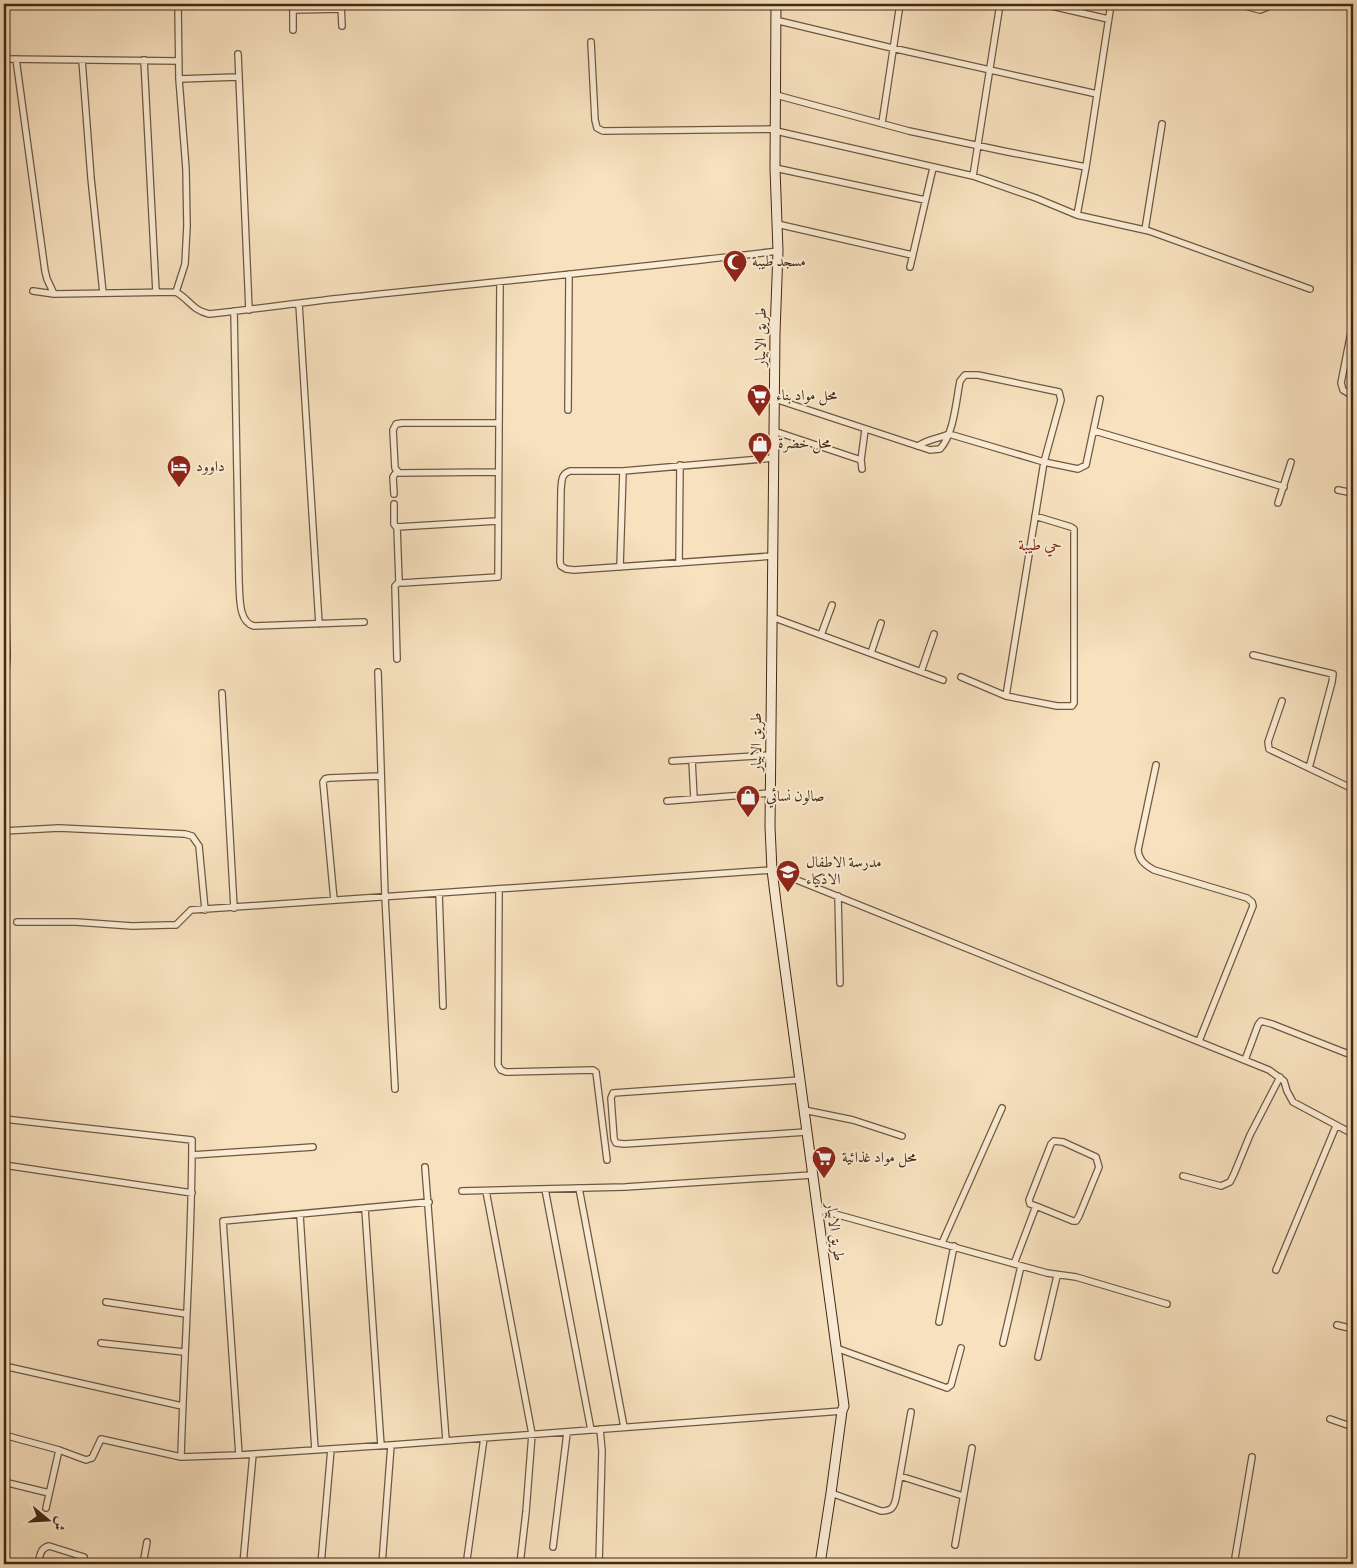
<svg xmlns="http://www.w3.org/2000/svg" width="1357" height="1568" viewBox="0 0 1357 1568" font-family="Vollkorn,Amiri,serif">
<style>
.lines{fill:none;stroke-linecap:round;stroke-linejoin:round}
.street-casing{stroke:#715740;stroke-width:8}
.secondary-casing{stroke:#442916;stroke-width:11}
.street{stroke:#faecd5;stroke-width:5.5}
.secondary{stroke:#faecd5;stroke-width:9}
.labels{text-anchor:middle;dominant-baseline:central;stroke-width:4;stroke-linejoin:round;paint-order:stroke}
.poi-label{font-size:15px;fill:#442916;stroke:#faecd5;text-anchor:start}
.street-label{font-size:15px;fill:#442916;stroke:#faecd5}
.neighbourhood-label{font-size:16px;fill:#7a1f14;stroke:#faecd5}
</style>
<rect width="100%" height="100%" fill="#f7e1be"/>
<filter id="stains"><feTurbulence type="fractalNoise" baseFrequency=".004" numOctaves="4"/><feColorMatrix values="0 0 0 0 .2 0 0 0 0 .09 0 0 0 0 .02 0 0 0 .5 -.17"/></filter>
<radialGradient id="worn" r=".72"><stop offset=".6" stop-color="#630" stop-opacity="0"/><stop offset="1" stop-color="#630" stop-opacity=".3"/></radialGradient>
<g class="lines">
<defs>
<path id="street" d="M 293,4 L 293,30
M 341,4 L 342,26
M 1043,4 L 1108,19
M 1238,4 L 1260,10 L 1275,4
M 293,10 L 341,9
M 775,20 L 892,48 L 1097,94
M 591,42 L 595,120 L 597,128 L 603,131 L 776,129
M 238,54 L 249,310
M 4,59 L 179,61
M 16,59 L 45,271 L 47,279 L 54,294
M 82,60 L 91,178 L 103,293
M 144,60 L 156,292
M 179,79 L 237,77
M 776,95 L 909,131 L 1008,152 L 1086,167
M 882,123 L 900,4
M 776,131 L 973,176 L 1036,198 L 1077,215 L 1149,231 L 1310,289
M 775,168 L 925,200
M 973,176 L 1000,4
M 1077,215 L 1086,167 L 1111,4
M 777,224 L 912,255
M 1145,230 L 1162,124
M 910,267 L 933,168
M 33,291 L 54,294 L 176,292 C 190,300 192,310 209,314 C 257,309 304,302 352,297 C 494,282 636,268 778,251
M 176,292 L 185,264 L 187,226 L 186,169 L 179,79 L 178,4
M 299,304 L 319,624
M 234,311 L 239,582 C 240,596 238,622 254,626 L 364,622
M 1353,322 L 1341,383 L 1343,390 L 1348,393 L 1353,392
M 775,399 L 930,450 L 940,449 C 954,434 956,401 960,381 L 965,375 L 978,375 L 1059,392 L 1061,400 L 1044,462 L 1006,696
M 568,410 L 569,274
M 774,431 L 861,460
M 1095,431 L 1284,487
M 918,446 C 928,439 938,439 949,434 L 1044,462 L 1078,469 L 1086,465 L 1100,399
M 862,469 L 861,460 L 865,430
M 497,472 L 399,473 L 395,468 L 393,430 L 396,424 L 402,423 L 498,423
M 1338,490 L 1353,493
M 394,494 L 393,477 L 397,471
M 1278,503 L 1291,462
M 394,504 L 394,524 L 397,528
M 497,521 L 397,527 L 399,582 L 402,583 L 498,577 L 500,282
M 773,556 L 574,570 L 566,569 L 561,566 L 560,562 L 561,489 C 562,480 561,474 570,471 L 623,471 L 774,458
M 679,563 L 680,465
M 620,567 L 623,471
M 772,617 L 943,680
M 821,635 L 832,605
M 871,653 L 881,623
M 1253,655 L 1333,674 L 1332,682 L 1309,768
M 397,659 L 395,586 L 399,582
M 378,672 L 385,897 L 395,1089
M 921,672 L 934,634
M 961,677 L 1006,696 L 1057,706 L 1072,706 L 1074,703 L 1074,529 L 1071,527 L 1035,516
M 222,693 L 234,908
M 1282,701 L 1268,742 L 1269,749 L 1353,789
M 692,760 L 694,799
M 672,761 L 771,755
M 1156,765 L 1138,850 C 1139,860 1145,865 1154,870 L 1247,898 L 1252,902 L 1253,906 L 1199,1041
M 4,766 L 4,705 L 7,656 L 5,576
M 667,801 L 770,793
M 4,831 L 59,828 L 185,834 L 192,836 L 199,846 L 205,910
M 499,889 L 498,1065 L 501,1070 L 506,1072 L 593,1070 L 596,1072 L 607,1160
M 439,893 L 443,1006
M 838,896 L 840,983
M 334,900 L 323,782 L 325,779 L 329,778 L 380,776
M 17,922 L 76,922 L 132,926 L 169,925 L 176,925 L 191,910 L 772,870 L 1269,1070 L 1284,1081 L 1287,1091 L 1293,1102 L 1353,1134
M 1245,1060 L 1258,1025 L 1261,1021 L 1272,1024 L 1346,1053
M 800,1080 L 613,1093 L 611,1098 L 614,1139 L 616,1143 L 624,1144 L 806,1132
M 804,1110 L 853,1120 L 902,1136
M 4,1119 L 192,1140 C 192,1246 184,1351 181,1457 L 239,1455 L 391,1445 L 842,1411
M 1054,1141 L 1063,1142 L 1096,1157 L 1099,1167 L 1079,1216 L 1076,1221 L 1073,1221 L 1036,1206 L 1030,1204 L 1029,1200 L 1051,1144 Z
M 192,1155 L 313,1147
M 4,1165 L 192,1193
M 425,1167 L 446,1440
M 1183,1176 L 1221,1186 L 1230,1182 L 1234,1174 L 1250,1135 L 1280,1077
M 579,1188 L 624,1427
M 545,1189 L 591,1430
M 462,1191 L 625,1187 L 812,1175
M 486,1191 L 532,1434 L 526,1512 L 520,1564
M 365,1209 L 381,1446
M 817,1209 L 1047,1273 L 1076,1277 L 1167,1304
M 300,1215 L 315,1450
M 942,1243 L 1002,1108
M 1014,1264 L 1036,1206
M 1276,1270 L 1336,1126
M 106,1302 L 186,1314
M 939,1322 L 954,1246
M 1337,1325 L 1353,1329
M 101,1343 L 184,1352
M 1003,1343 L 1021,1266
M 836,1348 L 947,1388 L 951,1385 L 961,1348
M 1038,1357 L 1057,1276
M 4,1366 L 182,1406
M 1330,1419 L 1353,1427
M 4,1435 L 59,1450 L 86,1460 L 92,1458 L 101,1439 L 181,1457
M 239,1455 L 223,1221 L 429,1202
M 900,1476 L 963,1496
M 4,1482 L 49,1493
M 831,1493 L 881,1511 C 891,1511 894,1508 896,1498 L 911,1412
M 46,1508 L 59,1450
M 955,1545 L 972,1448
M 553,1547 L 567,1433
M 38,1564 C 40,1556 40,1548 49,1546 L 84,1557
M 143,1564 L 147,1542
M 243,1564 L 253,1454
M 321,1564 L 331,1449
M 382,1564 L 391,1445
M 464,1564 L 467,1559 L 484,1438
M 599,1564 L 602,1451 L 600,1429
M 1234,1564 L 1252,1457"/>
<path id="secondary" d="M 776,4 L 775,168 L 778,251 L 775,333 L 770,827 L 772,870 L 777,910 L 844,1406 L 842,1411 L 831,1493 L 820,1564"/>
</defs>
<use href="#street" class="street-casing"/>
<use href="#secondary" class="secondary-casing"/>
<use href="#street" class="street"/>
<use href="#secondary" class="secondary"/>
</g>
<defs>
<symbol id="mosque-pin" viewBox="-11 -11 22 30"><path d="M0 17L-7.5 6A9.5 9.5 0 1 1 7.5 6Z" fill="#8f2418" stroke="#faecd5"/><path d="M3.5-4.9A6 6 0 1 0 3.5 4.9A5 5 0 1 1 3.5-4.9Z" fill="#fff"/></symbol>
<symbol id="supermarket-pin" viewBox="-11 -11 22 30"><path d="M0 17L-7.5 6A9.5 9.5 0 1 1 7.5 6Z" fill="#8f2418" stroke="#faecd5"/><path d="M-6-5.5h2.5l.6 2H6L4.5 2H-2.5L-4.4-4H-6ZM-1.5 3.2a1.3 1.3 0 1 0 .1 0ZM3 3.2a1.3 1.3 0 1 0 .1 0Z" fill="#fff"/></symbol>
<symbol id="shop-pin" viewBox="-11 -11 22 30"><path d="M0 17L-7.5 6A9.5 9.5 0 1 1 7.5 6Z" fill="#8f2418" stroke="#faecd5"/><path d="M-5-2.5h2.3a2.7 3.5 0 0 1 5.4 0H5L5.5 6h-11ZM-1.5-2.5h3a1.5 2.3 0 0 0-3 0Z" fill="#fff"/></symbol>
<symbol id="hotel-pin" viewBox="-11 -11 22 30"><path d="M0 17L-7.5 6A9.5 9.5 0 1 1 7.5 6Z" fill="#8f2418" stroke="#faecd5"/><path d="M-6-4.5h1.5V1H6V5H4.5V3h-9V5H-6ZM-4 0a1.8 1.8 0 1 1 3.6 0ZM.5 0V-2.5h3Q6-2.5 6 0Z" fill="#fff"/></symbol>
<symbol id="school-pin" viewBox="-11 -11 22 30"><path d="M0 17L-7.5 6A9.5 9.5 0 1 1 7.5 6Z" fill="#8f2418" stroke="#faecd5"/><path d="M0-5L7-2L0 1L-7-2ZM-4 1L0 2.5L4 1V4Q0 6-4 4Z" fill="#fff"/></symbol>
</defs>
<g fill-rule="evenodd">
<use href="#mosque-pin" x="721" y="248" width="28" height="38"/>
<use href="#supermarket-pin" x="745" y="382" width="28" height="38"/>
<use href="#shop-pin" x="746" y="430" width="28" height="38"/>
<use href="#hotel-pin" x="165" y="453" width="28" height="38"/>
<use href="#shop-pin" x="734" y="783" width="28" height="38"/>
<use href="#school-pin" x="774" y="858" width="28" height="38"/>
<use href="#supermarket-pin" x="810" y="1144" width="28" height="38"/>
</g>
<g class="labels">
<g class="poi-label">
<text x="752" y="262">مسجد طيبة</text>
<text x="776" y="396">محل مواد بناء</text>
<text x="778" y="444">محل خضرة</text>
<text x="196" y="467">داوود</text>
<text x="766" y="797">صالون نسائي</text>
<text x="806" y="863">مدرسة الاطفال<tspan x="806" dy="17">الاذكياء</tspan></text>
<text x="842" y="1158">محل مواد غذائية</text>
</g>
<g class="street-label">
<text transform="translate(762 337) rotate(-89)">طريق الابيار</text>
<text transform="translate(757 742) rotate(-90)">طريق الابيار</text>
<text transform="translate(834 1232) rotate(82)">طريق الابيار</text>
</g>
<g class="neighbourhood-label">
<text x="1040" y="546">حي طيبة</text>
</g>
</g>
<rect width="1357" height="1568" fill="none" stroke="#f7e1be" stroke-width="20"/>
<rect x="5" y="5" width="1347" height="1558" fill="none" stroke="#442916" stroke-width="2.5"/>
<rect x="10" y="10" width="1337" height="1548" fill="none" stroke="#442916"/>
<g transform="translate(48 1520) rotate(108)" stroke="#faecd5" stroke-width="4" paint-order="stroke">
<path d="M0-4L9 19L0 12L-9 19Z" fill="#442916"/>
<text y="-8" font-size="14" font-weight="bold" text-anchor="middle" fill="#442916">ش</text>
</g>
<rect width="100%" height="100%" filter="url(#stains)"/>
<rect width="100%" height="100%" fill="url(#worn)"/>
</svg>
